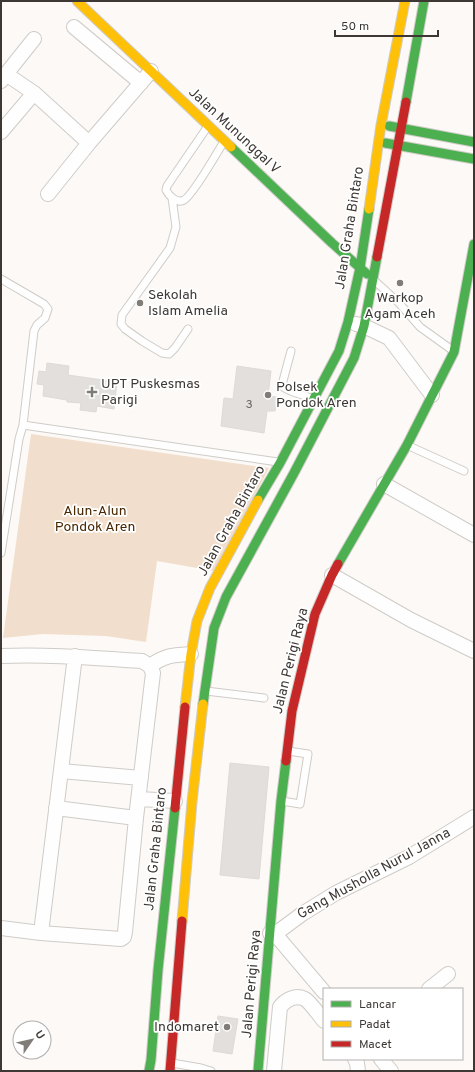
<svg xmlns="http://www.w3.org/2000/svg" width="475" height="1072" viewBox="0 0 475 1072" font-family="Overpass,sans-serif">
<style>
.green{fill:#f2decc}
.building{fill:#e3dfdc;stroke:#dedad7}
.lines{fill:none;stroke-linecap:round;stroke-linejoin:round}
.lane-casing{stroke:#cfccc8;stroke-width:9}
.street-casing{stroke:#cfccc8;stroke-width:16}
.fast-casing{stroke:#cfccc8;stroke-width:11}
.slow-casing{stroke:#cfccc8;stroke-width:11}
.jam-casing{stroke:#cfccc8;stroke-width:11}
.lane{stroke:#fffefe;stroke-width:7}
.street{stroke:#fffefe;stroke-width:14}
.fast{stroke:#4caf50;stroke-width:9}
.slow{stroke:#ffc107;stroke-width:9}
.jam{stroke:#c62828;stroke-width:9}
.poi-dot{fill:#807c78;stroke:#fff;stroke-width:1.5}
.labels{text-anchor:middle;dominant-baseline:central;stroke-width:3.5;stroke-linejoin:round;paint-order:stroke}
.number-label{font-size:12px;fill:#6a6461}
.street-label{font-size:14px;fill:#3e3834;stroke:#fff}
.poi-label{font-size:14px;fill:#3e3834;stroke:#fff;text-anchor:start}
.park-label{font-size:14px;fill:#482600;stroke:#fff}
</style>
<rect width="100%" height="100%" fill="#fcf9f6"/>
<path class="green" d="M 31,434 L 269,468 L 214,571 L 157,561 L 146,642 L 106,636 L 43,634 L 3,638 Z"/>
<path class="building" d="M 47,363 L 69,366 L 68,375 L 117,382 L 114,409 L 97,406 L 96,412 L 80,410 L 81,403 L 67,402 L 67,400 L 43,396 L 44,385 L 37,384 L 39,371 L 46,372 Z
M 237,366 L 271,371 L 268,396 L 277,397 L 275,411 L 267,411 L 264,433 L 221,426 L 224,398 L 233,399 Z
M 230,763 L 269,767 L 259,879 L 220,875 Z
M 218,1016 L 238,1019 L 232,1054 L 213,1051 Z"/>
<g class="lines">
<defs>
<path id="lane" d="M 208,126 L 167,186 L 166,190 C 169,196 177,204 184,200 C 192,196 217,153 223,143
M 172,198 L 176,227 L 170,248 L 122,315 L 121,324 L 125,329 L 142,341 L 162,353 L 169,354 L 175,348 L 188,329
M 1,279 L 44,304 L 48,309 L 45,318 L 37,325 L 34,331 L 23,425 L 19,439 L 1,553
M 375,281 L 399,303 L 420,327 L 452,350
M 291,351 L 283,381 L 283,387 C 292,393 303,394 312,399
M 23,425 L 278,462
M 409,446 L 464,471
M 206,691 L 264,698
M 282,801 L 300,804 L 308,754 L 288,751
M 172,1063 L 201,1068 L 211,1071"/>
<path id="street" d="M 74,27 L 141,83
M 6,74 L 34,93 L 89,143
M 1,81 L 6,74 L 34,39
M 1,132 L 34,93
M 48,194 L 89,143 L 151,71
M 356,324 L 364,326 L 389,338 L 432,395
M 384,484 L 474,535
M 332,575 L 411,620 L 474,651
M 1,656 C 48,654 95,658 142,661 L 150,666 L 153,673 L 136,818 L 125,932 L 124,937 L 121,939 L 41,933 L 1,928
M 150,666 C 165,655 173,655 191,654
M 61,771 L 141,778
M 139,799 L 175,801
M 56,808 L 136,818
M 41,933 L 75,656
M 270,933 L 275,934 L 324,992
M 275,934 L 302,914 L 336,893 L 409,857 L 474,817
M 429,989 L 448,974
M 355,1059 L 357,1063 L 358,1071
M 381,1059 L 391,1071
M 274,1071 L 280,1007 C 285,1000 296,994 305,999 C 311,1003 319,1015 324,1021"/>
<path id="fast" d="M 406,102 L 424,1
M 389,126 L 474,142
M 385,143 L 474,159
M 231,147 L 332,243 L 367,274
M 258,500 L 280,463 L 339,351 L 348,322 L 360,268 L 369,209
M 338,564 L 407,445 L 454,352 L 474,244
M 203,704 L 214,628 L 226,597 L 294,473 L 354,358 L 364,326 L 377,257
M 149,1071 L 151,1060 L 158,970 L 175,808
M 258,1071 L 281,801 L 286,761"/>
<path id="slow" d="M 77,1 L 231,147
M 369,209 L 381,125 L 405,1
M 185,707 L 191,654 L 197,621 L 210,588 L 258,500
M 182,921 L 192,802 L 203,704"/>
<path id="jam" d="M 377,257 L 406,102
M 286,761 L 292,711 L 315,614 L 332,575 L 338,564
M 175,808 L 185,707
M 170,1071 L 182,921"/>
</defs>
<use href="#lane" class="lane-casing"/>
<use href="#street" class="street-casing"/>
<use href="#fast" class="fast-casing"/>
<use href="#slow" class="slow-casing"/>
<use href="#jam" class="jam-casing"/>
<use href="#lane" class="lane"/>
<use href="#street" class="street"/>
<use href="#fast" class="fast"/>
<use href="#slow" class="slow"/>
<use href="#jam" class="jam"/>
</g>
<g class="poi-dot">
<circle cx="400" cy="283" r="4"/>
<circle cx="140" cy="303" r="4"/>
<path d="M90 386h4v4h4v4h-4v4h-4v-4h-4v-4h4z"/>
<circle cx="268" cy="395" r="4"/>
<circle cx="227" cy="1027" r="4"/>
</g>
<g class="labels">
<g class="number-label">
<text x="249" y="405">3</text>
</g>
<g class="street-label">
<text transform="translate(234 131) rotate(43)">Jalan Mununggal V</text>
<text transform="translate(350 228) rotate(-81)">Jalan Graha Bintaro</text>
<text transform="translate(232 521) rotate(-61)">Jalan Graha Bintaro</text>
<text transform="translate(291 661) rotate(-76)">Jalan Perigi Raya</text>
<text transform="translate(156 849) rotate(-84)">Jalan Graha Bintaro</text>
<text transform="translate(374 874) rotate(-29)">Gang Musholla Nurul Janna</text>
<text transform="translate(252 984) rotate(-85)">Jalan Perigi Raya</text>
</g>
<g class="poi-label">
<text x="148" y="295">Sekolah<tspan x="148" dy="16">Islam Amelia</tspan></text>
<text x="400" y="298" text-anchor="middle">Warkop<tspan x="400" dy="16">Agam Aceh</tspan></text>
<text x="101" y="384">UPT Puskesmas<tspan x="101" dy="16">Parigi</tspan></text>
<text x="276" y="387">Polsek<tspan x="276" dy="16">Pondok Aren</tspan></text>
<text x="219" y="1027" text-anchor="end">Indomaret</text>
</g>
<g class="park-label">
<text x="95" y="511">Alun-Alun<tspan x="95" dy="16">Pondok Aren</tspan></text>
</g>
</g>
<rect width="475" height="1072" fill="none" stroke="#3e3834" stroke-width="4"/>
<rect x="323" y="988" width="140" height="72" fill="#ffffff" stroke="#b2afae"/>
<rect x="331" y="1001" width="20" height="6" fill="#4caf50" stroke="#b2afae"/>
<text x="359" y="1008" font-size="12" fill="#3e3834">Lancar</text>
<rect x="331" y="1021" width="20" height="6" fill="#ffc107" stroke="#b2afae"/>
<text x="359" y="1028" font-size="12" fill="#3e3834">Padat</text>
<rect x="331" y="1041" width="20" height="6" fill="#c62828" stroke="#b2afae"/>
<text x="359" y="1048" font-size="12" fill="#3e3834">Macet</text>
<g transform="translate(32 1040) rotate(56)"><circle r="19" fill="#ffffff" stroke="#b2afae"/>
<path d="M0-3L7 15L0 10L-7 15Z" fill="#807c78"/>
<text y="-6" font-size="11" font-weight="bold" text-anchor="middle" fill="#3e3834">U</text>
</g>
<path d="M335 30v6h103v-6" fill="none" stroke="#3e3834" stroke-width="2"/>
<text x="341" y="30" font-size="12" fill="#3e3834" stroke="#ffffff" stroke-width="3" paint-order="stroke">50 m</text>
</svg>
